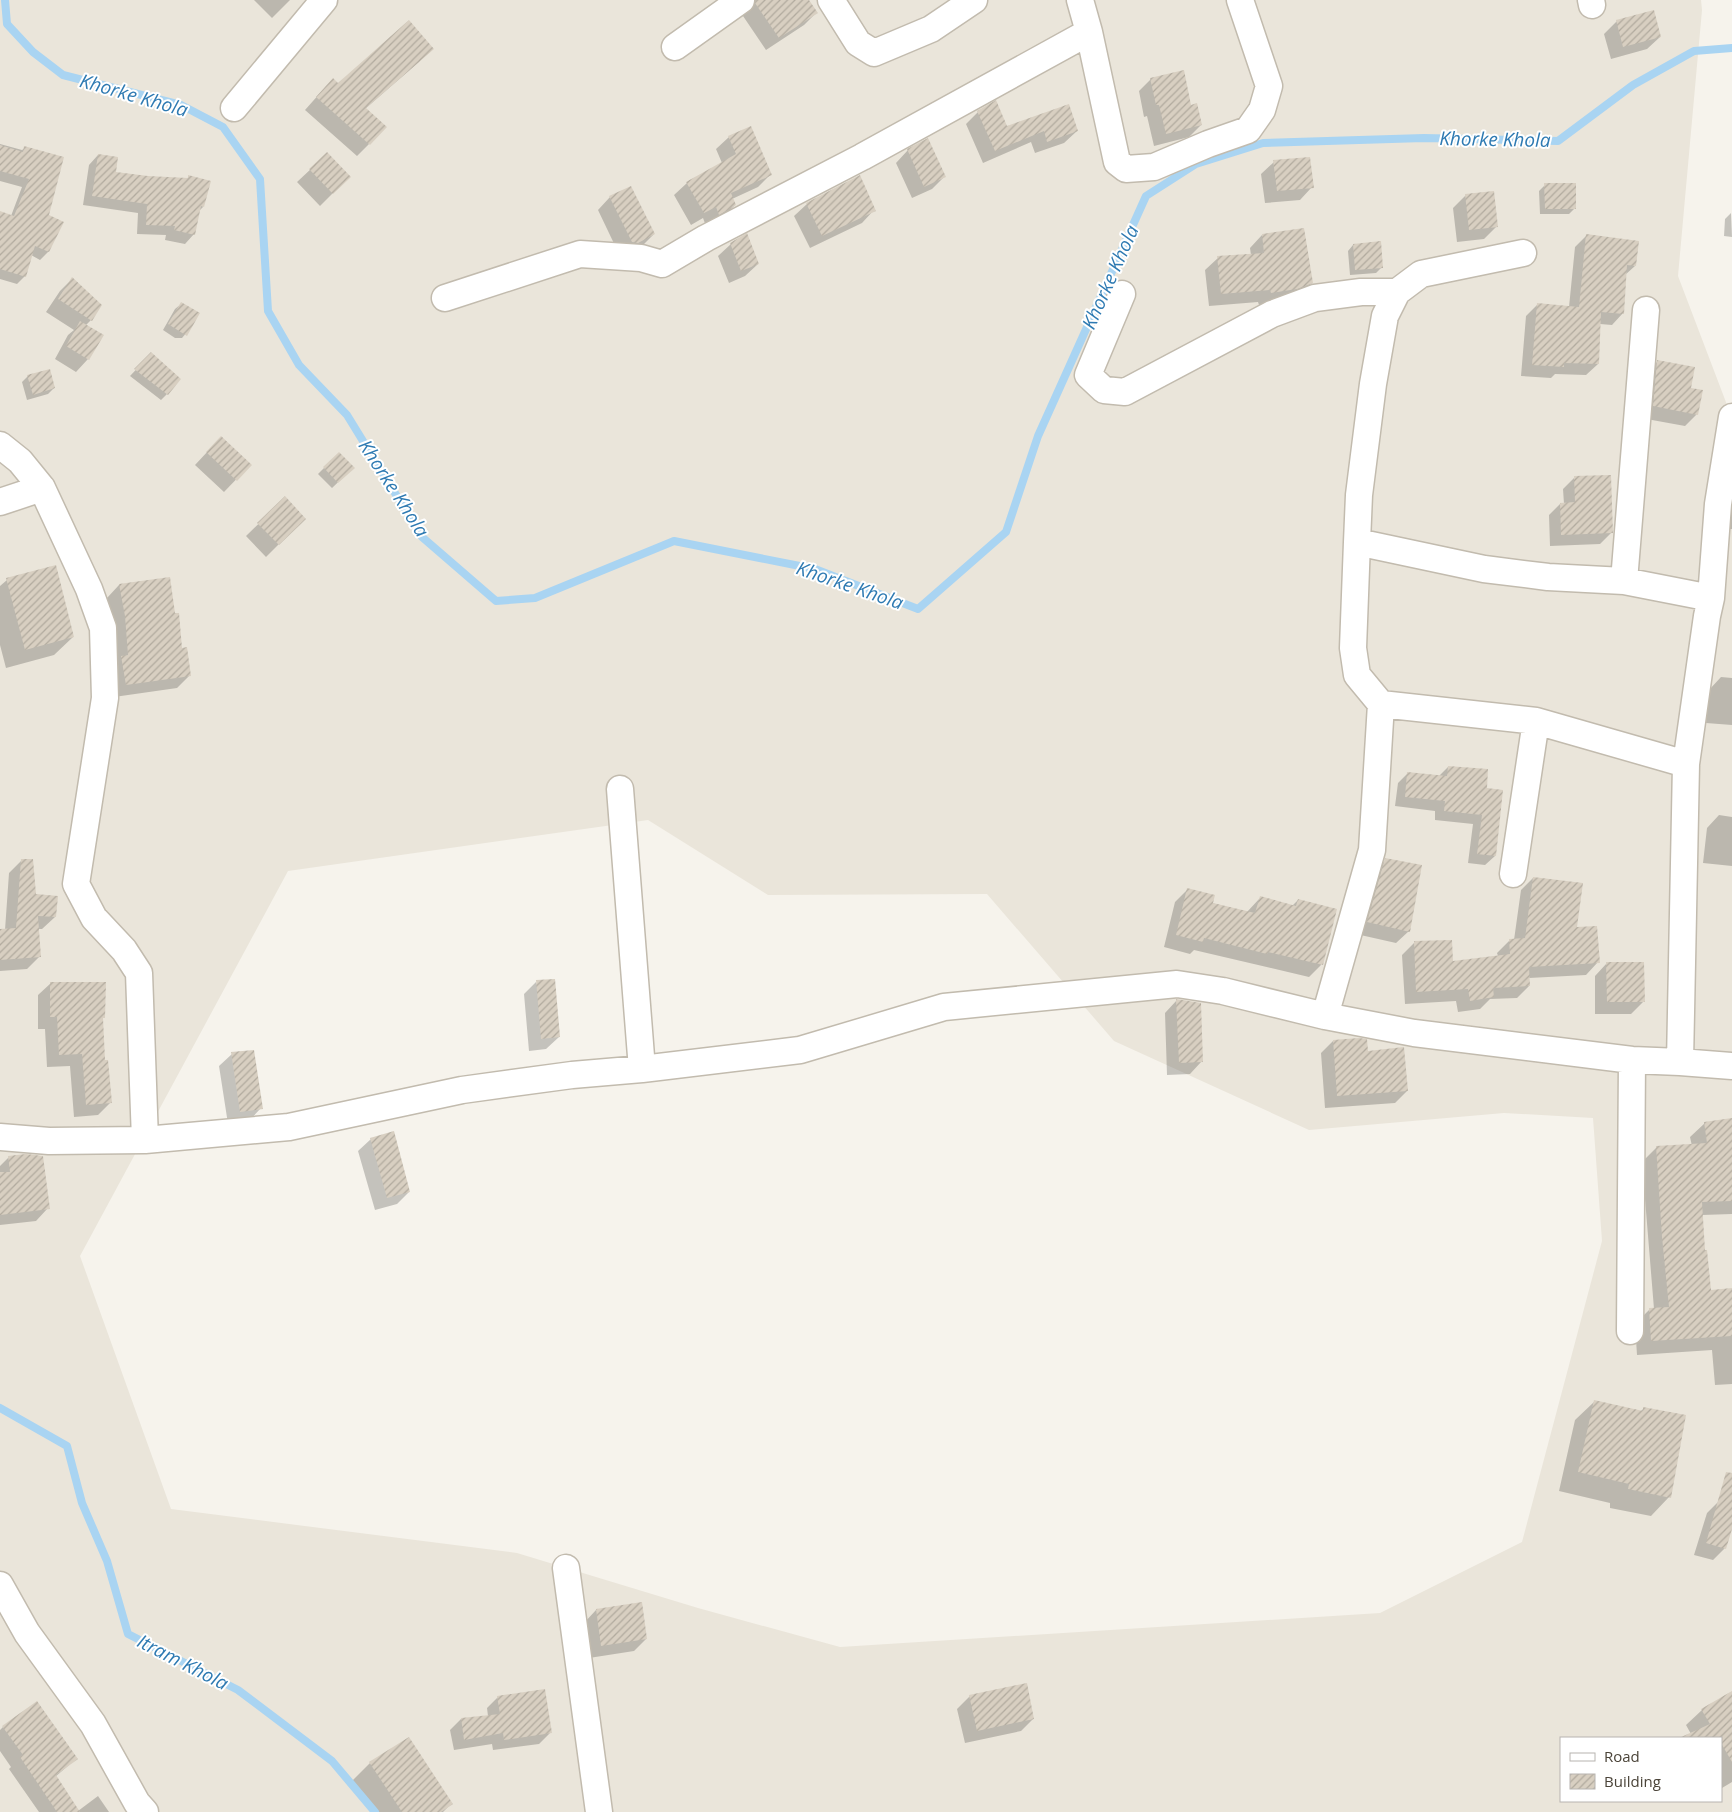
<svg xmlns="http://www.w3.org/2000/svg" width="1732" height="1812" viewBox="0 0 1732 1812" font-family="'Open Sans',sans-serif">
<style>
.residential{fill:#eae5da;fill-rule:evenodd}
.shadow{fill:#0003}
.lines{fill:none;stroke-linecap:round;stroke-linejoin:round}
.stream{stroke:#a9d4f2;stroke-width:8}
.building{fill:url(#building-hatch)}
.minor-casing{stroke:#c2bbae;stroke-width:29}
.minor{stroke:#fff;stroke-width:26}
.labels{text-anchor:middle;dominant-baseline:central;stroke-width:4;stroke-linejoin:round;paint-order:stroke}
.water-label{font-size:19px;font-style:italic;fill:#2e7ab2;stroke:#fff}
</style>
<defs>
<pattern id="building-hatch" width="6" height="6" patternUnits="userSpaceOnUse" patternTransform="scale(1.25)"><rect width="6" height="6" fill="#d8cfc1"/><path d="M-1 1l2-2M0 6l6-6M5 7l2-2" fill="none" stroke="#b1aa9e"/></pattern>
</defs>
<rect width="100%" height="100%" fill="#f6f3ec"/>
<path class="residential" d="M 0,0 L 1701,0 L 1702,10 L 1678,276 L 1732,418 L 1732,1812 L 0,1812 ZM 648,820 L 768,895 L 987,894 L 1114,1041 L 1309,1130 L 1504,1113 L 1593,1118 L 1602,1241 L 1522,1542 L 1380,1613 L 840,1647 L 698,1608 L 517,1553 L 171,1509 L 80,1256 L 288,871 ZM 1561,1738 L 1721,1738 L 1721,1801 L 1561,1801 Z"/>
<path class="shadow" d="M 254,0 L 290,0 L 272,18 Z
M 755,0 L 808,0 L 816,13 L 804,25 L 766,50 L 743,16 L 744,11 Z
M 1617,21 L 1660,37 L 1647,49 L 1611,59 L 1604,34 Z
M 420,61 L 365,109 L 369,144 L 357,156 L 305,110 L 321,92 L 338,84 Z
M 1151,79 L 1190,106 L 1201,125 L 1189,137 L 1154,146 L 1147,116 L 1144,117 L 1139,91 Z
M 978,112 L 1006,127 L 1077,131 L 1064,143 L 1035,153 L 1031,142 L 983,163 L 966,124 Z
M 729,137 L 770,175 L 758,187 L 732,199 L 735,205 L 722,218 L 706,226 L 703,218 L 691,225 L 674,195 L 687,183 L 722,163 L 716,149 Z
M 0,144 L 22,150 L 25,148 L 48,215 L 48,252 L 40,260 L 31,255 L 25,276 L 17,284 L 0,279 L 0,216 L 11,216 L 22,187 L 0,181 Z
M 908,150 L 944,177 L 932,189 L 912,198 L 896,163 Z
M 327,154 L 349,177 L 320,206 L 297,182 Z
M 98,155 L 114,173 L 148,177 L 186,179 L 189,177 L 203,207 L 199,211 L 194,234 L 185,244 L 165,240 L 166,235 L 137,234 L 138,213 L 83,205 L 89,165 Z
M 1274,162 L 1312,187 L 1300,200 L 1265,203 L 1261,174 Z
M 1545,185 L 1575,208 L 1569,214 L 1540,214 L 1539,191 Z
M 1466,195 L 1497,226 L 1484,239 L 1457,242 L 1453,208 Z
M 610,197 L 654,234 L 641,247 L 619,254 L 598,210 Z
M 807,204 L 874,210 L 862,223 L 810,248 L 794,216 Z
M 1731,213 L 1732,237 L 1724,236 L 1725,219 Z
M 1262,235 L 1312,283 L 1299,295 L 1283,301 L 1259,305 L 1258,302 L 1209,306 L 1205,270 L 1218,258 L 1251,255 L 1250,248 Z
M 1586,236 L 1635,266 L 1625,275 L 1623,313 L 1612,325 L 1600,324 L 1598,364 L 1586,375 L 1555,374 L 1551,378 L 1521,376 L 1526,316 L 1537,305 L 1569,307 L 1575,247 Z
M 731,244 L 758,264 L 745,276 L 729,283 L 718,256 Z
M 1353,245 L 1382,267 L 1376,273 L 1350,275 L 1348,251 Z
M 72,279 L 91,320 L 85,326 L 88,359 L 76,372 L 55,359 L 68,335 L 74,330 L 46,312 L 60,291 Z
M 181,304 L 188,331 L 182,338 L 175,338 L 163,330 L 175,309 Z
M 151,354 L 167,394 L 161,400 L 130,376 Z
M 1657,362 L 1689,389 L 1697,414 L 1685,426 L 1641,418 L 1645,374 Z
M 28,376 L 54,388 L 48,394 L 27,400 L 22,382 Z
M 209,450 L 250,465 L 224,492 L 195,465 Z
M 339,453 L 353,468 L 332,488 L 318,474 Z
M 1574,478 L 1612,532 L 1600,544 L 1550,546 L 1549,515 L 1560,504 L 1564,504 L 1563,489 Z
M 1732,494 L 1732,529 L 1720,529 Z
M 285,498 L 304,519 L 266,557 L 246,536 Z
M 7,580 L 73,637 L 54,655 L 6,668 L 0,645 L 0,586 Z
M 119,585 L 181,649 L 190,675 L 177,688 L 114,697 L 113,629 L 107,598 Z
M 1721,677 L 1732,678 L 1732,725 L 1706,723 L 1709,690 Z
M 1448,767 L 1485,789 L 1495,856 L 1485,865 L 1468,863 L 1473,824 L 1435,820 L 1435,811 L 1395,806 L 1398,783 L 1408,773 L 1438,777 Z
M 1719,815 L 1732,817 L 1732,866 L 1703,863 L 1707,828 Z
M 22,860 L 35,895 L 55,917 L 42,929 L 37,929 L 40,956 L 27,969 L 0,971 L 0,931 L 5,930 L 9,873 Z
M 1386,860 L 1409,931 L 1396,943 L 1356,934 L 1373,872 Z
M 1533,878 L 1576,928 L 1598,962 L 1586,975 L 1529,978 L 1529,986 L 1517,998 L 1490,999 L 1480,1009 L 1458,1012 L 1456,1001 L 1405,1004 L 1402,955 L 1414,943 L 1452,962 L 1498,956 L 1497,953 L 1510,940 L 1514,940 L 1521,890 Z
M 1188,889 L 1212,903 L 1247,912 L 1260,898 L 1292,906 L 1298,900 L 1335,910 L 1321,965 L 1309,977 L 1194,950 L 1190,954 L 1164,947 L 1175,902 Z
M 1607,963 L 1643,1002 L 1631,1014 L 1595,1014 L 1595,976 Z
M 536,982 L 559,1037 L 546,1049 L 529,1051 L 524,994 Z
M 51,983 L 104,1017 L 102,1019 L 104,1062 L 111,1102 L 98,1115 L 74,1117 L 70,1066 L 47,1067 L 45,1029 L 38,1029 L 38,995 Z
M 1177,1000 L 1202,1061 L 1190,1074 L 1167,1075 L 1165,1013 Z
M 1333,1041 L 1367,1052 L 1407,1091 L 1395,1103 L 1325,1108 L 1321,1053 Z
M 232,1054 L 261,1108 L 249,1121 L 228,1124 L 219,1066 Z
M 1732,1119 L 1732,1214 L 1702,1215 L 1704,1252 L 1710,1292 L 1732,1290 L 1732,1384 L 1715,1385 L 1712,1350 L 1637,1355 L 1635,1324 L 1650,1309 L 1654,1309 L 1642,1162 L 1656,1148 L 1692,1146 L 1690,1137 L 1705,1123 Z
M 371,1139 L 409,1192 L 397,1204 L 375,1210 L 358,1151 Z
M 9,1157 L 48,1208 L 36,1221 L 0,1225 L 0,1166 Z
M 1594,1402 L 1640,1412 L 1644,1408 L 1669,1497 L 1651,1516 L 1610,1508 L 1610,1503 L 1559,1491 L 1575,1420 Z
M 1719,1501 L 1732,1504 L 1732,1525 L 1725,1548 L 1713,1560 L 1694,1555 L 1707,1513 Z
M 596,1610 L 646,1639 L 634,1651 L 589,1658 L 584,1623 Z
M 1732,1692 L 1732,1782 L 1722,1788 L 1721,1785 L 1721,1738 L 1682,1738 L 1691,1734 L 1686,1725 L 1702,1710 Z
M 970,1696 L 1033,1719 L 1021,1731 L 965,1743 L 957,1709 Z
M 498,1697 L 550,1733 L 539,1744 L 493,1750 L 492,1744 L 454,1750 L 450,1730 L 461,1719 L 488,1716 L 487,1708 Z
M 3,1727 L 76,1759 L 55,1777 L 78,1811 L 98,1796 L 109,1812 L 39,1812 L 9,1769 L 11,1767 L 0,1751 L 0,1730 Z
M 370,1763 L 451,1804 L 443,1812 L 371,1812 L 351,1782 Z"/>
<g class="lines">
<path class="stream" d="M 5,0 L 7,24 L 33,52 L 63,75 L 181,105 L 223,127 L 260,179 L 268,311 L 299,365 L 347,415 L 422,537 L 496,601 L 535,598 L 674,541 L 815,569 L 918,609 L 1006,532 L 1038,436 L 1146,196 L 1196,164 L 1263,143 L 1424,138 L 1558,141 L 1633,85 L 1694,51 L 1732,48
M 0,1408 L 67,1446 L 82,1503 L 107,1561 L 128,1634 L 238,1690 L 332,1761 L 375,1812"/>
</g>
<path class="building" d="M 756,0 L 809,0 L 818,13 L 779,38 L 755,3 Z
M 1654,10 L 1661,37 L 1623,47 L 1616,20 Z
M 409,20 L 434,49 L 366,108 L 387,127 L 370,145 L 316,97 L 333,78 L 338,83 Z
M 1184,70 L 1191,105 L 1197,103 L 1202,125 L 1166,134 L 1159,105 L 1156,105 L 1150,78 Z
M 996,100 L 1007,126 L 1069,104 L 1078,131 L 1047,142 L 1044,131 L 995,151 L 977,111 Z
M 751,126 L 772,175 L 731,193 L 736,205 L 719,215 L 716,207 L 704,213 L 686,182 L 736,154 L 728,136 Z
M 928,138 L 946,177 L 924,187 L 907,149 Z
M 0,145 L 23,152 L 24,146 L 64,157 L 49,215 L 64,222 L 49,252 L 35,246 L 26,277 L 0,269 L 0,211 L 14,216 L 29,179 L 0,171 Z
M 327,152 L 351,177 L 333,194 L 309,169 Z
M 98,154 L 118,157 L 116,172 L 148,176 L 188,178 L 188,175 L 211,181 L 204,207 L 201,206 L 195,235 L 174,230 L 175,226 L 146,225 L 147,204 L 92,196 Z
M 1310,157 L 1314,188 L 1277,191 L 1273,160 Z
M 860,175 L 876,211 L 822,236 L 806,203 Z
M 1544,183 L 1576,183 L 1576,209 L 1545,209 Z
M 631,186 L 655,234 L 638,243 L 632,242 L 609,196 Z
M 1494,191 L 1498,227 L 1469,230 L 1465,194 Z
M 1304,228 L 1313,283 L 1297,289 L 1271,293 L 1270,290 L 1221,294 L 1217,256 L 1264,253 L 1262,234 Z
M 747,233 L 759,264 L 741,271 L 730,243 Z
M 1586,234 L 1639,241 L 1636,266 L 1627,265 L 1624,314 L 1601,312 L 1599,364 L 1564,363 L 1564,367 L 1532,365 L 1537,303 L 1579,307 Z
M 1381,241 L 1383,268 L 1355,270 L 1353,244 Z
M 72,277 L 102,305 L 92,321 L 58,299 Z
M 181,302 L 200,313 L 187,336 L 168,324 Z
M 80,321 L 104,335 L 89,360 L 66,346 Z
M 151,352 L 181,379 L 168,395 L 134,369 Z
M 1657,360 L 1695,367 L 1691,388 L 1703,390 L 1698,415 L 1653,406 Z
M 50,369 L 55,388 L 33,395 L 27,375 Z
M 221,436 L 252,465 L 237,481 L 206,452 Z
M 339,452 L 355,468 L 338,483 L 323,467 Z
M 1611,475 L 1613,533 L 1561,535 L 1560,503 L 1575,502 L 1574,476 Z
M 285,496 L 306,519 L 279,545 L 257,523 Z
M 56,565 L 74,637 L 25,650 L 6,578 Z
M 170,577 L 175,613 L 179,613 L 182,648 L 187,647 L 191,676 L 126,685 L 121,656 L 128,655 L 125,616 L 119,584 Z
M 1448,766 L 1488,769 L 1487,788 L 1503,790 L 1496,856 L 1477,854 L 1482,815 L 1444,811 L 1445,801 L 1405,797 L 1407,772 L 1447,776 Z
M 1385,858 L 1422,865 L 1410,932 L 1367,922 Z
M 21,859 L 33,859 L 36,894 L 58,896 L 56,917 L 38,916 L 41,957 L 0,960 L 0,929 L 16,928 Z
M 1533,877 L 1583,883 L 1577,927 L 1597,926 L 1600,963 L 1529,967 L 1530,986 L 1493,988 L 1494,997 L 1470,1001 L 1468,989 L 1416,992 L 1414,941 L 1452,940 L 1453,961 L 1510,954 L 1509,939 L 1525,938 Z
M 1187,888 L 1215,895 L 1213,903 L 1255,913 L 1260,896 L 1296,906 L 1298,899 L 1337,909 L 1323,965 L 1268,952 L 1267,954 L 1204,938 L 1203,942 L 1176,935 Z
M 1606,962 L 1644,962 L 1645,1002 L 1607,1002 Z
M 555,979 L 560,1037 L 541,1039 L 536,980 Z
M 50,982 L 106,982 L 105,1018 L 103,1018 L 105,1060 L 108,1060 L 112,1103 L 86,1105 L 82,1054 L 59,1055 L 57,1017 L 50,1017 Z
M 1176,999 L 1201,1003 L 1203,1062 L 1179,1063 Z
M 1359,1038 L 1367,1039 L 1368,1051 L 1404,1047 L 1408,1091 L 1337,1096 L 1333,1040 Z
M 254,1050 L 263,1109 L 240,1112 L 231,1052 Z
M 1732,1118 L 1732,1201 L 1702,1202 L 1705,1250 L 1707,1250 L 1711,1290 L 1732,1288 L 1732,1336 L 1651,1341 L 1649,1308 L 1669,1307 L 1662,1237 L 1656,1146 L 1707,1143 L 1704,1122 Z
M 394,1131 L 410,1192 L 387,1198 L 370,1138 Z
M 26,1154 L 43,1156 L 50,1209 L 0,1215 L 0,1172 L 10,1172 L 8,1156 Z
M 1594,1400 L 1643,1411 L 1643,1407 L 1686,1415 L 1671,1498 L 1628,1489 L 1629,1484 L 1578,1472 Z
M 1726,1472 L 1732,1473 L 1732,1529 L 1726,1549 L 1706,1543 Z
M 642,1602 L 647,1639 L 601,1646 L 596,1609 Z
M 1027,1683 L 1034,1719 L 977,1731 L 969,1695 Z
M 545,1689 L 552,1733 L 504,1740 L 503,1733 L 464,1740 L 461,1718 L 500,1714 L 497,1696 Z
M 1732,1691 L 1732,1762 L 1721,1743 L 1721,1738 L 1679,1738 L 1710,1724 L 1701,1709 Z
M 37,1701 L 78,1759 L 56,1775 L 80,1812 L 57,1812 L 20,1757 L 23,1755 L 2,1726 Z
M 409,1737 L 453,1804 L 441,1812 L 402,1812 L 369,1762 Z"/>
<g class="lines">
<defs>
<path id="minor" d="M 831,0 L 858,43 L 874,53 L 931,29 L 974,0
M 1080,0 L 1089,32 L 1117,162 L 1126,169 L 1154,167 L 1208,144 L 1248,130 L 1262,110 L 1269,86 L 1240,0
M 1591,0 L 1592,5
M 675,47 L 741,0
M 234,108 L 324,0
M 1523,253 L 1421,274 L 1397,292 L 1385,316 L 1373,384 L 1359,495 L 1357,542 L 1484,569 L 1548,577 L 1624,581 L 1711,598
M 1122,294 L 1088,375 L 1104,390 L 1125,392 L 1272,314 L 1315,298 L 1361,292 L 1397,292
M 445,298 L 580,254 L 641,258 L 662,264 L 706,238 L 862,157 L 1089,32
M 0,445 L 20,461 L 42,488 L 89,589 L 103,628 L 105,698 L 76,884 L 94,918 L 124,950 L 139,973 L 145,1140
M 0,502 L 42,488
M 1357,542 L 1353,648 L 1357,675 L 1381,704
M 1624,581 L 1646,310
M 620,789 L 642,1069
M 1513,874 L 1536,721
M 1325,1016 L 1372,850 L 1381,704 L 1536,721 L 1686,764
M 1680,1062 L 1686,764 L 1707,616 L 1711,598 L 1718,504 L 1732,417
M 0,1137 L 49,1141 L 145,1140 L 289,1127 L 462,1090 L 572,1075 L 642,1069 L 800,1050 L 944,1007 L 1177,984 L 1223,991 L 1325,1016 L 1414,1033 L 1632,1060 L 1680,1062 L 1732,1066
M 1630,1331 L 1632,1060
M 566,1568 L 599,1812
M 0,1585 L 27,1633 L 93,1724 L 137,1803 L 145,1812"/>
</defs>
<use href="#minor" class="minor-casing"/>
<use href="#minor" class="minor"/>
</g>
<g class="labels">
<g class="water-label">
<text transform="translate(134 95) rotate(16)">Khorke Khola</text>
<text transform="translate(1495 139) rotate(1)">Khorke Khola</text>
<text transform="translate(1110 277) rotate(-66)">Khorke Khola</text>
<text transform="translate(394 488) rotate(57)">Khorke Khola</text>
<text transform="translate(850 585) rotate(19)">Khorke Khola</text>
<text transform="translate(183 1662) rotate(27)">Itram Khola</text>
</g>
</g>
<rect x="1560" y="1737" width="162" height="65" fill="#ffffff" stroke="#b7b4b0"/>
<rect x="1570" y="1753" width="25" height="8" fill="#ffffff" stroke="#b7b4b0"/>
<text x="1604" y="1762" font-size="15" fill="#4b4439">Road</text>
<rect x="1570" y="1774" width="25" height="15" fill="url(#building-hatch)" stroke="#b7b4b0"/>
<text x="1604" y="1787" font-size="15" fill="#4b4439">Building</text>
</svg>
